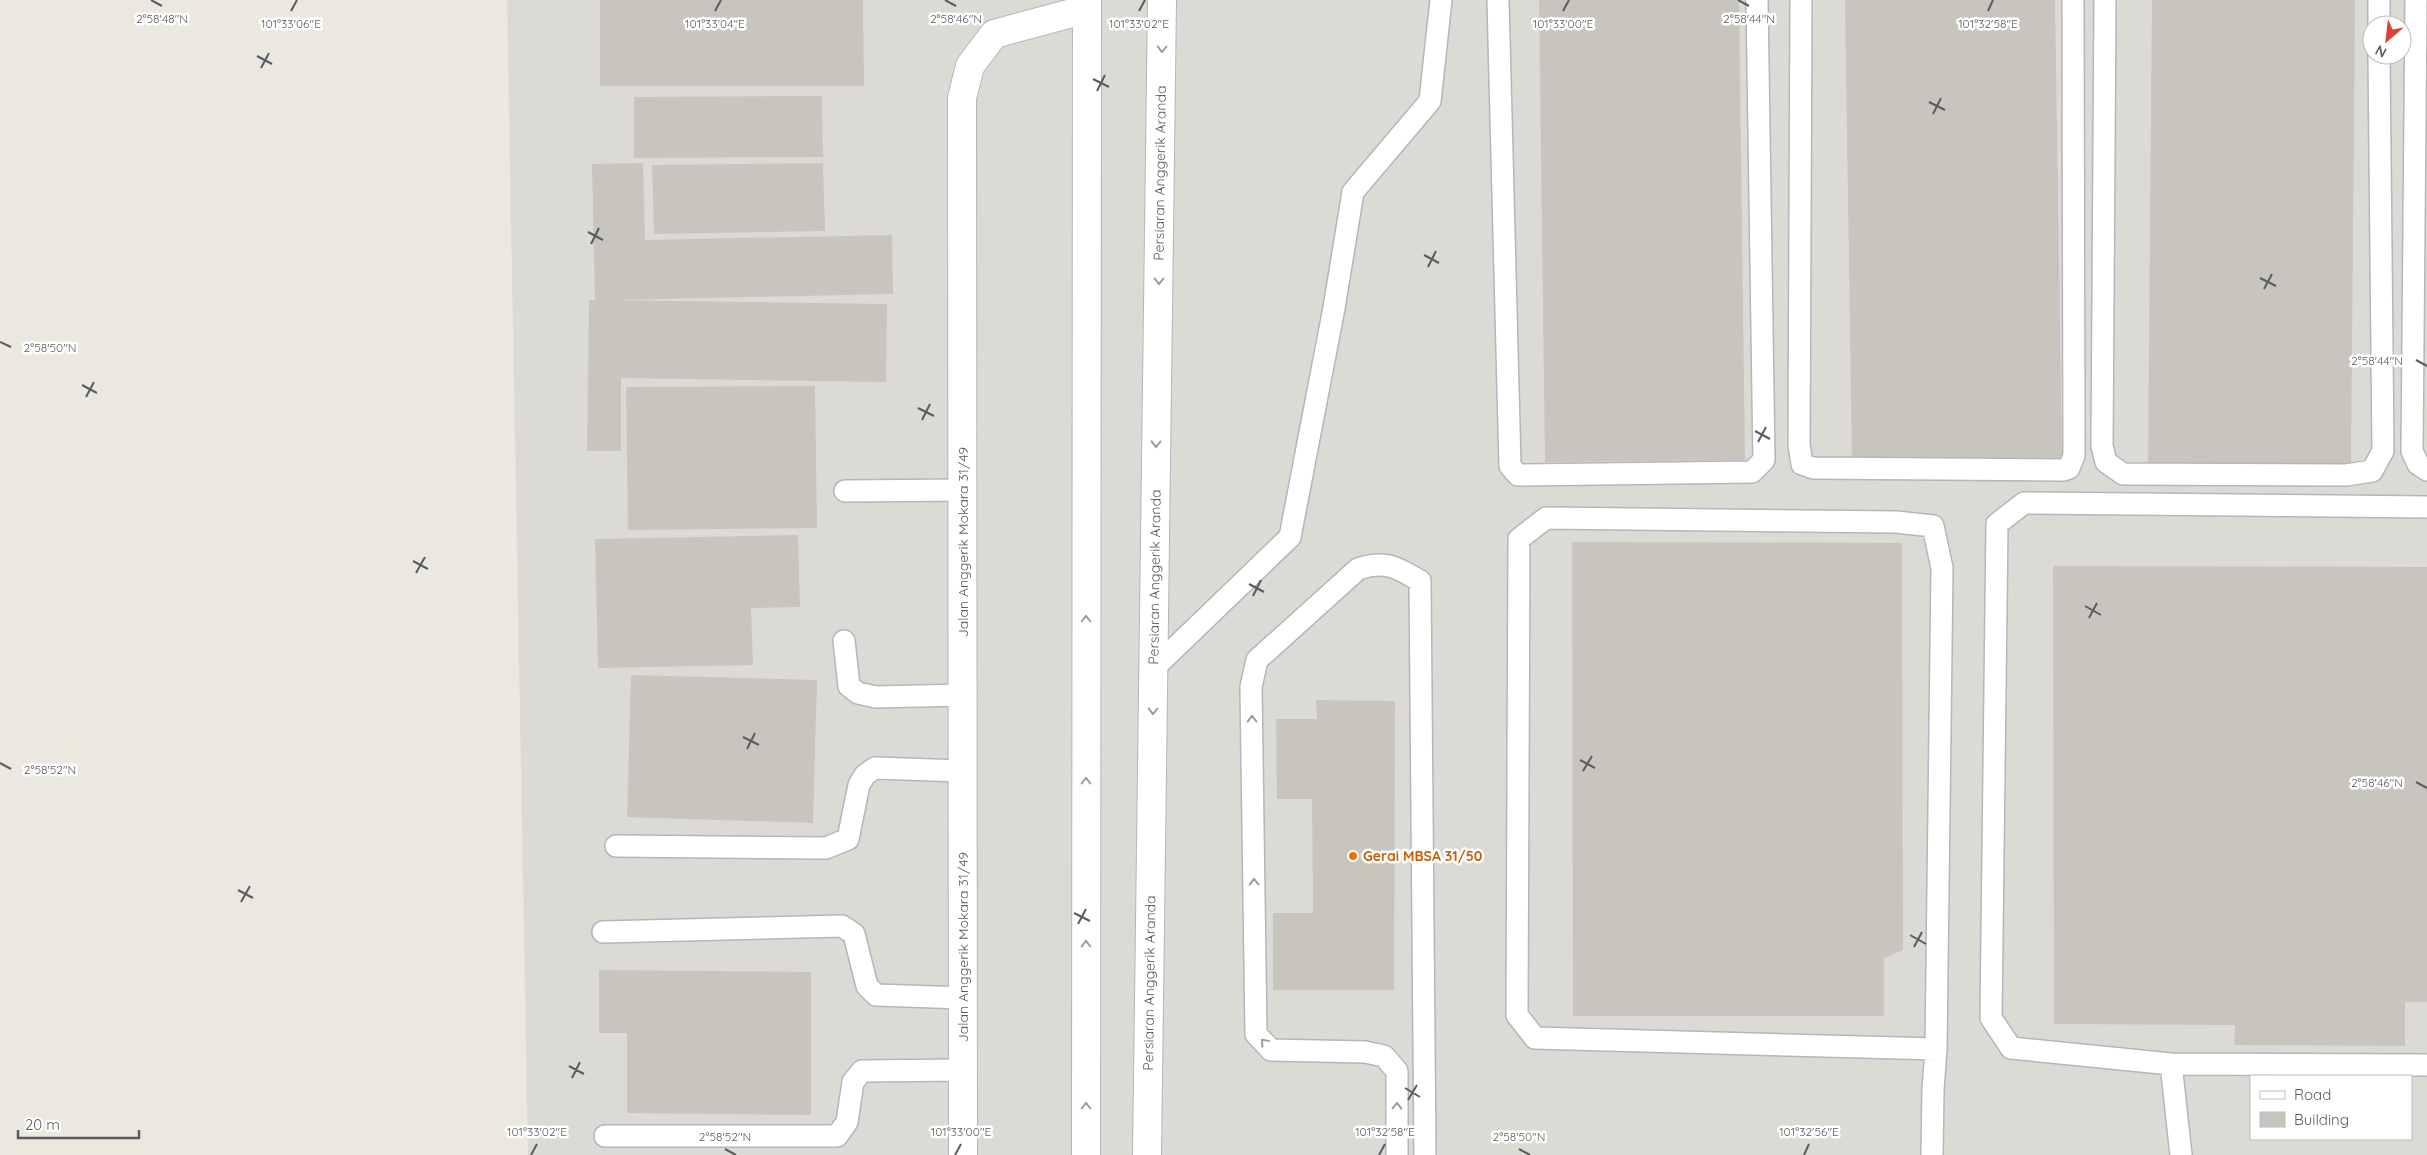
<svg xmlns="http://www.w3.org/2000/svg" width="2427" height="1155" viewBox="0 0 2427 1155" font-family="Quicksand,sans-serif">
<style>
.industrial{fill:#dcdad4;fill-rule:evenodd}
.building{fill:#c8c5bf}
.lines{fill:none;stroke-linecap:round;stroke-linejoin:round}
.service-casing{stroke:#b3b6ba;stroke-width:24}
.minor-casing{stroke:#b3b6ba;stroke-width:30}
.service{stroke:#fff;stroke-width:21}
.minor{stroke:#fff;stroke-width:28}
.oneway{stroke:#9b9da0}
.ticks{fill:none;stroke:#595c60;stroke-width:2}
.food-dot{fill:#e8710a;stroke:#fff;stroke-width:2}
.labels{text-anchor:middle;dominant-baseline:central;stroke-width:5;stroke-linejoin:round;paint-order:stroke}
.street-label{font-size:14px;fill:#595c60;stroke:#fff}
.food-label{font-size:14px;font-weight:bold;fill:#c56008;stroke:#fff;text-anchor:start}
.ticks-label{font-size:12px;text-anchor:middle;fill:#595c60;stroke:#fff;stroke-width:5;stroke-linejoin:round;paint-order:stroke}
</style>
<rect width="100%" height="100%" fill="#ebe8e0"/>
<path class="industrial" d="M 507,0 L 2427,0 L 2427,1155 L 528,1155 ZM 2372,25 L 2402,25 L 2402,55 L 2372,55 ZM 2251,1076 L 2411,1076 L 2411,1139 L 2251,1139 Z"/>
<path class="building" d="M 600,0 L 863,0 L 864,86 L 600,86 Z
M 1539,0 L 1739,0 L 1745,460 L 1545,462 Z
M 1845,0 L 2055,0 L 2062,462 L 1852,464 Z
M 2152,0 L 2355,0 L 2351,466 L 2148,463 Z
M 822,96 L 823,157 L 634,158 L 634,97 Z
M 643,163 L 645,240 L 892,235 L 893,294 L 612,300 L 887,304 L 886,382 L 621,378 L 621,451 L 587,451 L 589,300 L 595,300 L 592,164 Z
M 823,163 L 825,231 L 654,234 L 652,165 Z
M 815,386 L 817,528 L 628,530 L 626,387 Z
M 798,535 L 800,607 L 751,608 L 753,665 L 598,668 L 595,539 Z
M 1572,542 L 1902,543 L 1903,950 L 1884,958 L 1884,1016 L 1573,1016 Z
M 2053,566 L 2427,567 L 2427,1002 L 2405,1002 L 2405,1046 L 2234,1045 L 2235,1025 L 2054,1024 Z
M 631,675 L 817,680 L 813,823 L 627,817 Z
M 1316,700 L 1395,701 L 1394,990 L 1273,990 L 1273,913 L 1313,913 L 1312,799 L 1277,799 L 1276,719 L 1317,719 Z
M 599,970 L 811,972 L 811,1115 L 627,1113 L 627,1033 L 599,1033 Z"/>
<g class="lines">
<defs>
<path id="service" d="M 1498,0 L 1510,466 L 1518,475 L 1752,472 L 1764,460 L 1757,0
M 1801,0 L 1799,445 L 1802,464 L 1813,468 L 2063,470 L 2069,468 L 2074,456 L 2073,0
M 2105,0 L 2102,446 L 2106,462 L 2123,474 L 2346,475 L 2372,471 L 2383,451 L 2379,55
M 2379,0 L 2379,25
M 2416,0 L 2412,451 L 2418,464 L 2427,470
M 845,491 L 963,490
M 2427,507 L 2024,503 L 1997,524 L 1991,1018 L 2011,1048 L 2171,1064 L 2427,1065
M 1546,518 L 1896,522 L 1933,526 L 1942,568 L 1936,1049 L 1535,1038 L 1517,1015 L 1519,539 Z
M 844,641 L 849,686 L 858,693 L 876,697 L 963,695
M 1153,669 L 1290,537 L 1334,308 L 1353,192 L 1430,101 L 1441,0
M 616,846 L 826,848 L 848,839 L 859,785 L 865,775 L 875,768 L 962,771
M 603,932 L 842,926 L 854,934 L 867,986 L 876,995 L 963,998
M 2171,1064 L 2181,1155
M 605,1136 L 837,1136 L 847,1122 L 853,1082 L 862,1071 L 963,1070
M 1397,1155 L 1397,1071 L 1384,1056 L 1365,1052 L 1271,1050 L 1256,1034 L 1251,687 L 1257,660 L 1358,569 C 1385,560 1397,567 1420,581 L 1425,1155
M 1932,1155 L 1933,1090 L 1936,1049"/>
<g id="minor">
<path d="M 963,1155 L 962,98 L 970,66 L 994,34 L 1087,9"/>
<path d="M 1086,1155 L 1087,0"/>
<path id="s1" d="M 1147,1155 L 1162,0"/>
</g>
</defs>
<use href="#service" class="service-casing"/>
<use href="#minor" class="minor-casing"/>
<use href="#service" class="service"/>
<use href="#minor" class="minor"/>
</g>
<defs><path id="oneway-chevron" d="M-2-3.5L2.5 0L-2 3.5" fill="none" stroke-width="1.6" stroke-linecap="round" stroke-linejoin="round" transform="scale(1.25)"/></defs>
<g class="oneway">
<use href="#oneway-chevron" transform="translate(1162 49) rotate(91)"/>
<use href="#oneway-chevron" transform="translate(1159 281) rotate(91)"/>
<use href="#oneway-chevron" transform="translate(1156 444) rotate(91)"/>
<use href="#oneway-chevron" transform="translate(1086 619) rotate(-90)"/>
<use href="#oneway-chevron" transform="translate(1153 711) rotate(91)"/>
<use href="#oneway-chevron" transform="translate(1252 719) rotate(-91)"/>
<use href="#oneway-chevron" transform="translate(1086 781) rotate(-90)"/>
<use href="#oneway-chevron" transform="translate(1254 882) rotate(-91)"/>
<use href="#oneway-chevron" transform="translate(1086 944) rotate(-90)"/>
<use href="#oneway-chevron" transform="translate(1264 1042) rotate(-131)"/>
<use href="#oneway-chevron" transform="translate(1086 1106) rotate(-90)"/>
<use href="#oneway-chevron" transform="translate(1397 1106) rotate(-89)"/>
</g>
<path class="ticks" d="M 151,0 L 162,6M 945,0 L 956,6M 1738,0 L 1749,6M 291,11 L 297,0M 715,11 L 721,0M 1139,11 L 1145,0M 1563,11 L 1569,0M 1988,11 L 1993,0M 257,56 L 272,64M 261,68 L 269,53M 1093,79 L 1109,87M 1097,91 L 1105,75M 1929,102 L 1945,110M 1933,114 L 1941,98M 588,232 L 603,240M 591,244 L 599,228M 1424,255 L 1439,263M 1428,267 L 1436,251M 2260,278 L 2276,286M 2264,289 L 2272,274M 0,342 L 11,347M 2416,360 L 2427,366M 82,385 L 97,393M 86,397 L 94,382M 918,408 L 934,416M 922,420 L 930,404M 1755,431 L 1770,439M 1758,442 L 1766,427M 413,561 L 428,569M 416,573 L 425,557M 1249,584 L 1264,592M 1253,596 L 1261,580M 2085,606 L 2101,615M 2089,618 L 2097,603M 743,737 L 759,745M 747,749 L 755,733M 1580,760 L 1595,768M 0,763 L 11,769M 1583,771 L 1592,756M 2416,782 L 2427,788M 238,890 L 253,898M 241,902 L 250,886M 1074,913 L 1090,921M 1078,924 L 1086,909M 1910,935 L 1926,944M 1914,947 L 1922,932M 569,1066 L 584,1074M 572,1078 L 580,1062M 1405,1088 L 1420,1097M 1408,1100 L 1417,1085M 725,1149 L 736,1155M 1519,1149 L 1530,1155M 531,1155 L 537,1144M 955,1155 L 961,1144M 1379,1155 L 1385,1144M 1804,1155 L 1809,1144"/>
<circle class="food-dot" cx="1353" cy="856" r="5"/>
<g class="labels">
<g class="street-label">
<text stroke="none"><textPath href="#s1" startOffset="982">Persiaran Anggerik Aranda</textPath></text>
<text transform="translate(963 542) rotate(-90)">Jalan Anggerik Mokara 31/49</text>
<text stroke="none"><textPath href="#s1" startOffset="578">Persiaran Anggerik Aranda</textPath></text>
<text transform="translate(963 947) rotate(-90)">Jalan Anggerik Mokara 31/49</text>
<text stroke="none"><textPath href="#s1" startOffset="172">Persiaran Anggerik Aranda</textPath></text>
</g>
<g class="food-label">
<text x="1363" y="856">Gerai MBSA 31/50</text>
</g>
</g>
<g class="ticks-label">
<text x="162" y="23">2°58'48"N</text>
<text x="956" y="23">2°58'46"N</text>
<text x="1749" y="23">2°58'44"N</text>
<text x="291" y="28">101°33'06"E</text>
<text x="715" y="28">101°33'04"E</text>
<text x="1139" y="28">101°33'02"E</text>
<text x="1563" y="28">101°33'00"E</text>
<text x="1988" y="28">101°32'58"E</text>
<text x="50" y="352">2°58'50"N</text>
<text x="2377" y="365">2°58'44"N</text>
<text x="50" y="774">2°58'52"N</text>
<text x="2377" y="787">2°58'46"N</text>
<text x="537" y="1136">101°33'02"E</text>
<text x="961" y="1136">101°33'00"E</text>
<text x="1385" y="1136">101°32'58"E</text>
<text x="1809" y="1136">101°32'56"E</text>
<text x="725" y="1141">2°58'52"N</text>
<text x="1519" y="1141">2°58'50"N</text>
</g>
<rect x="2250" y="1075" width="162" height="65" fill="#ffffff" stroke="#bdbebf"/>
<rect x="2260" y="1091" width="25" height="8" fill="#ffffff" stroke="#bdbebf"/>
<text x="2294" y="1100" font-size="15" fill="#595c60">Road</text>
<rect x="2260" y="1112" width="25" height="15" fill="#c8c5bf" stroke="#bdbebf"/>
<text x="2294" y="1125" font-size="15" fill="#595c60">Building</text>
<g transform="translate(2387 40) rotate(208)"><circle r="24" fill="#ffffff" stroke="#bdbebf"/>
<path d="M0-4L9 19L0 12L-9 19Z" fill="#db4135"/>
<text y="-8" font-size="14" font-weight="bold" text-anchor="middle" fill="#595c60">N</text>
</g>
<path d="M18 1130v8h121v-8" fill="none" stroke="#595c60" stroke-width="2.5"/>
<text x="25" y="1130" font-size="15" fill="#595c60" stroke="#ffffff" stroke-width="4" paint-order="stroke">20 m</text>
</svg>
